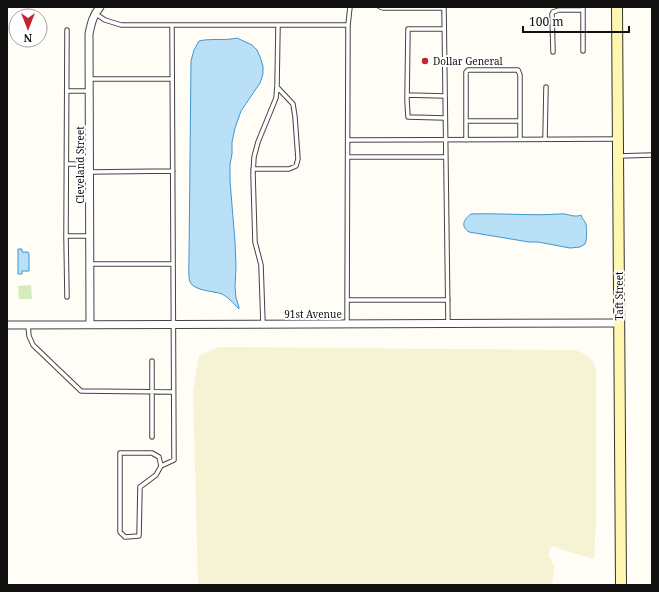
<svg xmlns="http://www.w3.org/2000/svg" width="659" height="592" viewBox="0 0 659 592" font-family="'Noto Serif',serif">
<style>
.farmland{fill:#f6f3d4}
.green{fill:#d5ebbd}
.water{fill:#b9e0f7;stroke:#3f96cf}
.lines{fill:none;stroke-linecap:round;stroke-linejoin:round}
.lane-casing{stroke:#444;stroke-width:5.5}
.street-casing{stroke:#444;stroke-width:9}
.secondary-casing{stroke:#333;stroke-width:12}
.lane{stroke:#fff;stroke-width:3.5}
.street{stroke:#fff;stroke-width:7}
.secondary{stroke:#fff6b0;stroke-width:10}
.poi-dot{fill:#c4262e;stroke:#fff;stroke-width:1.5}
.labels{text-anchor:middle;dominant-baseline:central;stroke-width:4;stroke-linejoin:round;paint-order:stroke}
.poi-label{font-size:10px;fill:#111;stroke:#fff;text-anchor:start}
.street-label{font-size:10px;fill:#111;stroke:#fff}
</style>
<rect width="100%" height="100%" fill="#fffdf5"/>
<path class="farmland" d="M 219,347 L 575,350 L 585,354 L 593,361 L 596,371 L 596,523 L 594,559 L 573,553 L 552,546 L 548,555 L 555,567 L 552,585 L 198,585 L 193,391 L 199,356 Z"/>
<path class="green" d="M 31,285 L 32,299 L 19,299 L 18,286 Z"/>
<path class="water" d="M 237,38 L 252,45 L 257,50 L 260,57 L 263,66 L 263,74 L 260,83 L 241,111 L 235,128 L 232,142 L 232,154 L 230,164 L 230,181 L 235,242 L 236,267 L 235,287 L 236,298 L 239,307 L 239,309 C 234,304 228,297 222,294 C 214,291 194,291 190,282 C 188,277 189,263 189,257 L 191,61 L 194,50 L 199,41 C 211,38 225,41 237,38 Z
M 471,214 C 501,213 531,216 560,214 C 566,213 570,216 575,216 C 577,216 579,216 581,215 C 582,219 585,221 586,224 C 587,229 587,240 585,244 L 580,247 L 570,248 L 538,242 L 529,242 L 469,232 C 460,226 464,219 471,214 Z
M 18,249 L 22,249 L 22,252 L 28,252 L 29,254 L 29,271 L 22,271 L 22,274 L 18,274 Z"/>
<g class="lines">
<defs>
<path id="lane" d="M 380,7 L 383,8 L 444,8
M 444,7 L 448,323
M 96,14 L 105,20 L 121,25 L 348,25
M 444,29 L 408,29 L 407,100 L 408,117 L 445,118
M 67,30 L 66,236 L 67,297
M 583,51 L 583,7
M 553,52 L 552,14 L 553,12 L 559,10 L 583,10
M 89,79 L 172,79
M 67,91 L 89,91
M 407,95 L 445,96
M 466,121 L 520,121
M 545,139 L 546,87
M 348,140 L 617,139
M 466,140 L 466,72 L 468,70 L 518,70 L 520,75 L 520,139
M 619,156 L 652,155
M 348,157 L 446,157
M 67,164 L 90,164
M 253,169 L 289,169 L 296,166 L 298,159 L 295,117 L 293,104 L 277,87
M 90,172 L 173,171
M 66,236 L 90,236
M 90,264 L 173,264
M 348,300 L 448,300
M 263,324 L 261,265 L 255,242 L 253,174 L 254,157 L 258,142 L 276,98 L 277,86 L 278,26
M 347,324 L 348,25 L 350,7
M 28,325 L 29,336 L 33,345 L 81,391 L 173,392
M 152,361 L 152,437
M 161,466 L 159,457 L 152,453 L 120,453 L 120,532 L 125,537 L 139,536 L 140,487 L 156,475 L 161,466 L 174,460 L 172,25"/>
<path id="street" d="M 90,324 L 89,34 C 91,24 93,15 100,7
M 7,325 L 620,323"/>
<path id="secondary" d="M 617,7 L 621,585"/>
</defs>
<use href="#lane" class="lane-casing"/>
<use href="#street" class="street-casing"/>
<use href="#secondary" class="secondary-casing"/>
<use href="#lane" class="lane"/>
<use href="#street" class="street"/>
<use href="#secondary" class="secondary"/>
</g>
<circle class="poi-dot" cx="425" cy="61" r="4"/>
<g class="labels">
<g class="poi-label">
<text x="433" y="61">Dollar General</text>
</g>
<g class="street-label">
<text transform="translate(80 165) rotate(-90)">Cleveland Street</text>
<text transform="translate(619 296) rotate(-90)">Taft Street</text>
<text x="313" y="314">91st Avenue</text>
</g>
</g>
<rect width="659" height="592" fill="none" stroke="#111111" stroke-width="16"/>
<g transform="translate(28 28) rotate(180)"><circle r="19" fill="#ffffff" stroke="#a0a0a0"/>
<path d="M0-3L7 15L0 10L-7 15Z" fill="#c4262e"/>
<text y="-6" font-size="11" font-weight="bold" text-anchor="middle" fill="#111111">N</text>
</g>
<path d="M523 26v6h106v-6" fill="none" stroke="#111111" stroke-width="2"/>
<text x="529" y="26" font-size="12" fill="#111111" stroke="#ffffff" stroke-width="3" paint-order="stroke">100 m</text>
</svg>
